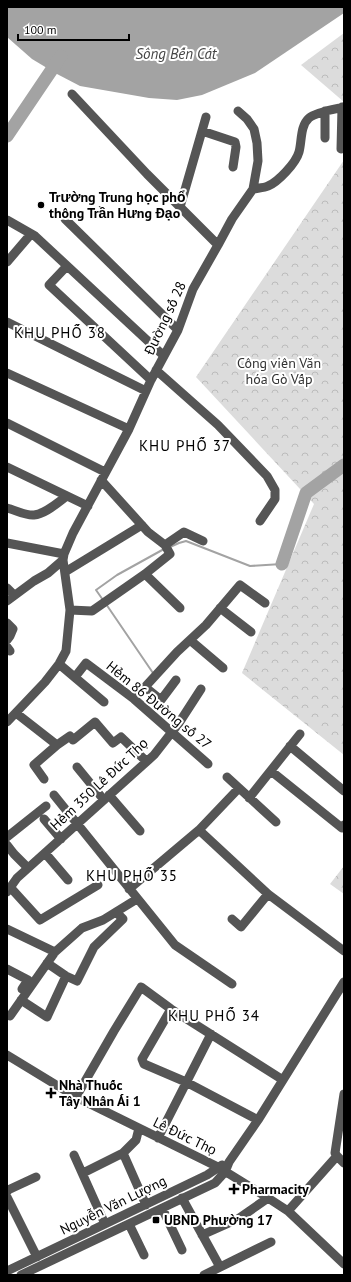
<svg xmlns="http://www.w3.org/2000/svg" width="351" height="1282" viewBox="0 0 351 1282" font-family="'PT Sans',sans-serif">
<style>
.park{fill:url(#park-crowns)}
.water{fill:#a3a3a3}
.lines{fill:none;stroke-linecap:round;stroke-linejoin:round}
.stream{stroke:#a3a3a3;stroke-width:2}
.river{stroke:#a3a3a3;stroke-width:13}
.minor{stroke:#555;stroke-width:9}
.poi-dot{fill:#000;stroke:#fff;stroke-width:1.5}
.labels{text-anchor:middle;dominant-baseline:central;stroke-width:4;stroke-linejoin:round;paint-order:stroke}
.poi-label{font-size:14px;font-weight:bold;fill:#000;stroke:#fff;text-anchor:start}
.street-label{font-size:14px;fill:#000;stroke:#fff}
.park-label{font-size:14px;fill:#333;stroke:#fff}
.water-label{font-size:15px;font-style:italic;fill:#444;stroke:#fff}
.neighbourhood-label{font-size:15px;letter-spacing:1px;fill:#000;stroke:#fff}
</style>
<defs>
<pattern id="park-crowns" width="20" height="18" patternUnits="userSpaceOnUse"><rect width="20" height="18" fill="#dcdcdc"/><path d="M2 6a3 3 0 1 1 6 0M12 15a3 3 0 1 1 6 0" fill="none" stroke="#bbb"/></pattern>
</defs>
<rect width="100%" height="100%" fill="#fff"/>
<path class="park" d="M 344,33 L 344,102 L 301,65 Z
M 344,160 L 344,755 L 242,673 L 314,504 L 196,377 Z
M 344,866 L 344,894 L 330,884 Z"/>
<path class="water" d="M 7,7 L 344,7 L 344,13 L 255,73 L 202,95 L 177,100 L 149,98 L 80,86 L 57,74 L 32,59 L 7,37 Z"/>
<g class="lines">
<path class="stream" d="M 170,547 L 179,543 L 186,541 L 250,566 L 282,564
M 103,600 L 96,590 L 117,575 L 164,549
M 106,604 L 153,673"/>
<path class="river" d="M 7,136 L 61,56
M 282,564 L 306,493 L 344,465"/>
<path class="minor" d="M 72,94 L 147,174 L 218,245
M 325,111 L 325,138
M 202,131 L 235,142 L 236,147 L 233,167
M 341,149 L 342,107
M 253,189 C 258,188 264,188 268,186 C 278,182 296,163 299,152 C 302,141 300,126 309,118 C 316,112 335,109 344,107
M 180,207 L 206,117
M 65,219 L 178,330
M 7,220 L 35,236 L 164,356
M 7,262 L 31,234
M 67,266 L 49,285 L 151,380
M 7,322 L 146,391
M 156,370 L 218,425 L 267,476 L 275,490 L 275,499 L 260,521
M 7,373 L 129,429
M 7,423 L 105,472
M 7,467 L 88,506
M 101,480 L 148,532 L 165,545 L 184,532 L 203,541
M 7,508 C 15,510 26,516 34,515 C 46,514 58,502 67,496
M 7,543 L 64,554
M 65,572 L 142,525
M 145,574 L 180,608
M 7,588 L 14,595
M 7,601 L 34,581 L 48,573 L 63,560
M 220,608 L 251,632
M 70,610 L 92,611 L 145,574 L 170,554 L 165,545
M 7,623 L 13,629 L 10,636 L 7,640
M 190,640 L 223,668
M 7,647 L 10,651
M 59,664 L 104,702
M 75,677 L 86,663 L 134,699 L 208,764
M 145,687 L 161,700 L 176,680
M 134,699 L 177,652 L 206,625 L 240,585 L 265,603
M 16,713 L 57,745 L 70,736 L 73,740 L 95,722 L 113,743 L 121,737 L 146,761
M 7,722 L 45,682 L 59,664 L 66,651 L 70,610 L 63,560 L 64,554 L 73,533 L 129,429 L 151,380 L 178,330 L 193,289 L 218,245 L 232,219 L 253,189 L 258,161 L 257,143 L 254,129 L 247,119 L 238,111
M 290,746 L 344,791
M 77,767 L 104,800
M 271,771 L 342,828 L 344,825
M 227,777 L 239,788
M 44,779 L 34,765 L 57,745
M 54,795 L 175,945 L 232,984
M 109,795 L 140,831
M 249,798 L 300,734
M 44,819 L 61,839
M 199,830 L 239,788 L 276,822
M 7,837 L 46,806
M 7,845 L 14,854 L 28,868
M 45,853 L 68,880
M 10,887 L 40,920 L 98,885
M 129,889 L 199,830 L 268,894 L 344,951
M 7,892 L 17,878 L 154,755 L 179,723 L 201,689
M 232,919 L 241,927 L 268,894
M 7,929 L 55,952
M 47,963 L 66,976 L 77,981 L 94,947 L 123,919 L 116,912
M 7,969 L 28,980 L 22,989
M 21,1000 L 47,1017 L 66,976
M 171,1009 L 142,1059 L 144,1064 L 186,1082 L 258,1120
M 10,1016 L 55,952 L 82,928 L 103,920 L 137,899
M 7,1055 L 76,1097 L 218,1167 L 268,1198 L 288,1211 L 344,1264
M 76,1097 L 114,1031 L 141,987 L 171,1009 L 283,1080
M 158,1138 L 211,1034
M 123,1153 L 146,1205
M 74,1155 L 105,1224
M 337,1156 L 335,1153 L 344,1094
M 87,1171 L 123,1153 L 136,1140 L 139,1128
M 7,1192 L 8,1190 L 36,1177
M 7,1197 L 37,1257
M 182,1198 L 220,1267
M 162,1208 L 182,1250
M 288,1211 L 337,1156 L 344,1163
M 129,1224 L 144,1255
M 202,1235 L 238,1219 L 268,1198
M 7,1271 L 207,1175 L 222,1165
M 21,1275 L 215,1183 L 225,1172 L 229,1162 L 258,1120 L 344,982
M 204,1275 L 271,1242"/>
</g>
<g class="poi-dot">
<circle cx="41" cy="205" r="4"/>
<path d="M49 1087h4v4h4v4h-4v4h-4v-4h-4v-4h4z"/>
<path d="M232 1183h4v4h4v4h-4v4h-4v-4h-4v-4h4z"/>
<rect x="152" y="1216" width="8" height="8" rx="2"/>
</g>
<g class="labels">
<g class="poi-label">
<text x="49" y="197">Trường Trung học phổ<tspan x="49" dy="16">thông Trần Hưng Đạo</tspan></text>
<text x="59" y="1085">Nhà Thuốc<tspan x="59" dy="16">Tây Nhân Ái 1</tspan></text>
<text x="242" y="1189">Pharmacity</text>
<text x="164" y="1220">UBND Phường 17</text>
</g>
<g class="street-label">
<text transform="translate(165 318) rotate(-65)">Đường số 28</text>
<text transform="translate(159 705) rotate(39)">Hẻm 86 Đường số 27</text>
<text transform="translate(99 784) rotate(-43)">Hẻm 350 Lê Đức Thọ</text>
<text transform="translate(185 1136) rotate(26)">Lê Đức Thọ</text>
<text transform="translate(113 1205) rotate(-26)">Nguyễn Văn Lượng</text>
</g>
<g class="park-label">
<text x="279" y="363">Công viên Văn<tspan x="279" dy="16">hóa Gò Vấp</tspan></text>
</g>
<g class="water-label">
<text x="176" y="53">Sông Bến Cát</text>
</g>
<g class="neighbourhood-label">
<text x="60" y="332">KHU PHỐ 38</text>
<text x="185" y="445">KHU PHỐ 37</text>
<text x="132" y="875">KHU PHỐ 35</text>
<text x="214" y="1015">KHU PHỐ 34</text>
</g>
</g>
<rect width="351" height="1282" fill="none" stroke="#000000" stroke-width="16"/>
<path d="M18 34v6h111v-6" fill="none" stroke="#000000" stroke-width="2"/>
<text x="24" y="34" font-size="12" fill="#000000" stroke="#ffffff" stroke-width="3" paint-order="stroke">100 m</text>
</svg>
